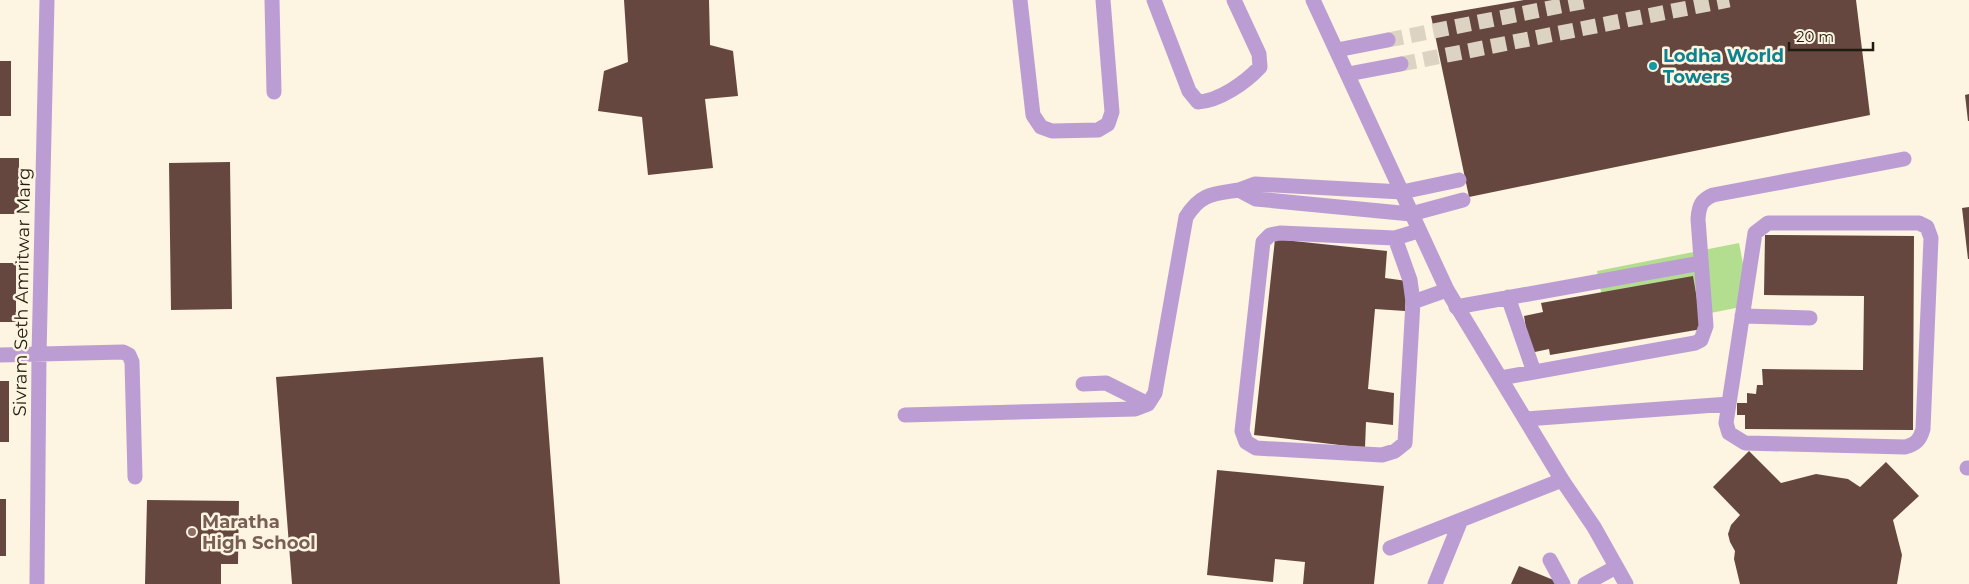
<svg xmlns="http://www.w3.org/2000/svg" width="1969" height="584" viewBox="0 0 1969 584" font-family="Montserrat,sans-serif">
<style>
.green{fill:#b4de8f}
.building{fill:#654740}
.lines{fill:none;stroke-linecap:round;stroke-linejoin:round}
.minor-tunnel{stroke:#dcd3c2;stroke-width:15;stroke-dasharray:15 8;stroke-linecap:butt}
.service{stroke:#bb9dd4;stroke-width:15}
.minor{stroke:#bb9dd4;stroke-width:15}
.tertiary{stroke:#bb9dd4;stroke-width:15}
.culture-dot{fill:#0f9aa8;stroke:#fdf4e1;stroke-width:2}
.education-dot{fill:#8d6e63;stroke:#fdf4e1;stroke-width:2}
.labels{text-anchor:middle;dominant-baseline:central;stroke-width:5;stroke-linejoin:round;paint-order:stroke}
.culture-label{font-size:18px;font-weight:bold;fill:#0d838f;stroke:#fdf4e1;text-anchor:start}
.street-label{font-size:18px;fill:#201b0f;stroke:#fdf4e1}
.education-label{font-size:18px;font-weight:bold;fill:#785e54;stroke:#fdf4e1;text-anchor:start}
</style>
<rect width="100%" height="100%" fill="#fdf4e1"/>
<path class="green" d="M 1739,243 L 1751,305 L 1609,333 L 1597,271 Z"/>
<path class="building" d="M 624,0 L 709,0 L 710,45 L 733,51 L 738,96 L 705,99 L 713,168 L 648,175 L 642,117 L 598,111 L 604,71 L 628,62 Z
M 1524,0 L 1856,0 L 1870,115 L 1469,197 L 1431,16 Z
M 0,61 L 11,61 L 11,116 L 0,116 Z
M 1969,94 L 1969,121 L 1968,121 L 1965,95 Z
M 0,158 L 19,158 L 19,214 L 0,214 Z
M 230,162 L 232,309 L 171,310 L 169,163 Z
M 1969,207 L 1969,259 L 1968,259 L 1962,208 Z
M 1765,235 L 1914,236 L 1913,430 L 1745,429 L 1745,415 L 1737,415 L 1737,403 L 1747,403 L 1747,393 L 1756,394 L 1757,385 L 1763,385 L 1762,369 L 1863,370 L 1864,296 L 1764,295 Z
M 1275,239 L 1387,251 L 1385,278 L 1407,281 L 1405,311 L 1375,309 L 1368,389 L 1394,393 L 1393,425 L 1366,422 L 1365,448 L 1254,435 Z
M 0,263 L 16,263 L 16,322 L 0,322 Z
M 1693,276 L 1702,329 L 1550,355 L 1549,349 L 1530,353 L 1524,316 L 1543,312 L 1541,303 Z
M 543,357 L 560,584 L 292,584 L 276,377 Z
M 0,381 L 9,381 L 9,442 L 0,442 Z
M 1749,451 L 1781,483 L 1816,474 L 1848,479 L 1860,487 L 1886,462 L 1919,496 L 1893,520 L 1902,555 L 1897,584 L 1740,584 L 1734,559 L 1735,551 L 1730,542 L 1728,534 L 1731,525 L 1740,515 L 1713,487 Z
M 1217,470 L 1384,486 L 1374,584 L 1303,584 L 1305,562 L 1275,559 L 1273,582 L 1207,575 Z
M 0,499 L 6,499 L 6,556 L 0,556 Z
M 147,500 L 239,501 L 238,564 L 221,564 L 221,584 L 145,584 Z
M 1519,566 L 1556,581 L 1555,584 L 1511,584 Z"/>
<g class="lines">
<path class="minor-tunnel" d="M 1388,40 L 1591,0
M 1401,64 L 1729,0"/>
<path class="service" d="M 1967,468 L 1969,468"/>
<path class="minor" d="M 272,0 L 274,92
M 1020,0 L 1033,115 L 1041,127 L 1052,131 L 1098,130 L 1108,124 L 1112,112 L 1103,0
M 1154,0 L 1189,91 L 1198,102 C 1219,101 1245,83 1260,67 L 1259,54 L 1234,0
M 1337,50 L 1388,40
M 1348,74 L 1401,64
M 1459,180 L 1402,192 L 1255,184 L 1239,190 L 1256,199 L 1411,214 L 1463,200
M 1768,223 L 1919,223 L 1927,227 L 1931,238 L 1923,429 C 1920,440 1916,444 1905,447 L 1745,443 L 1729,433 L 1726,423 L 1755,233 Z
M 1395,238 L 1410,280 L 1413,302 L 1405,443 L 1395,451 L 1382,455 L 1256,448 L 1246,442 L 1242,431 L 1263,242 L 1270,235 L 1280,233 L 1395,238 L 1418,231
M 1508,297 L 1534,372
M 1413,302 L 1447,290
M 1456,307 L 1701,263
M 1742,316 L 1810,318
M 0,355 L 123,352 L 129,355 L 132,362 L 135,477
M 1501,378 L 1695,343 L 1701,340 L 1706,326 L 1698,219 C 1699,206 1701,200 1713,195 L 1904,159
M 1083,384 L 1106,383 L 1148,404
M 905,415 L 1135,409 L 1148,404 L 1155,393 L 1186,217 C 1201,193 1213,194 1239,190
M 1526,419 L 1729,404
M 1390,548 L 1562,480
M 1550,560 L 1563,584
M 37,584 L 39,355 L 47,0
M 1435,584 L 1461,520
M 1585,584 L 1616,567"/>
<path class="tertiary" d="M 1313,0 L 1447,290 L 1562,480 L 1594,527 L 1626,584"/>
</g>
<circle class="culture-dot" cx="1653" cy="66" r="5"/>
<circle class="education-dot" cx="192" cy="532" r="5"/>
<g class="labels">
<g class="culture-label">
<text x="1663" y="56">Lodha World<tspan x="1663" dy="21">Towers</tspan></text>
</g>
<g class="street-label">
<text transform="translate(22 292) rotate(-89)">Sivram Seth Amritwar Marg</text>
</g>
<g class="education-label">
<text x="202" y="522">Maratha<tspan x="202" dy="21">High School</tspan></text>
</g>
</g>
<path d="M1789 42v8h84v-8" fill="none" stroke="#201b0f" stroke-width="2.5"/>
<text x="1796" y="42" font-size="15" fill="#201b0f" stroke="#fdf4e1" stroke-width="4" paint-order="stroke">20 m</text>
</svg>
